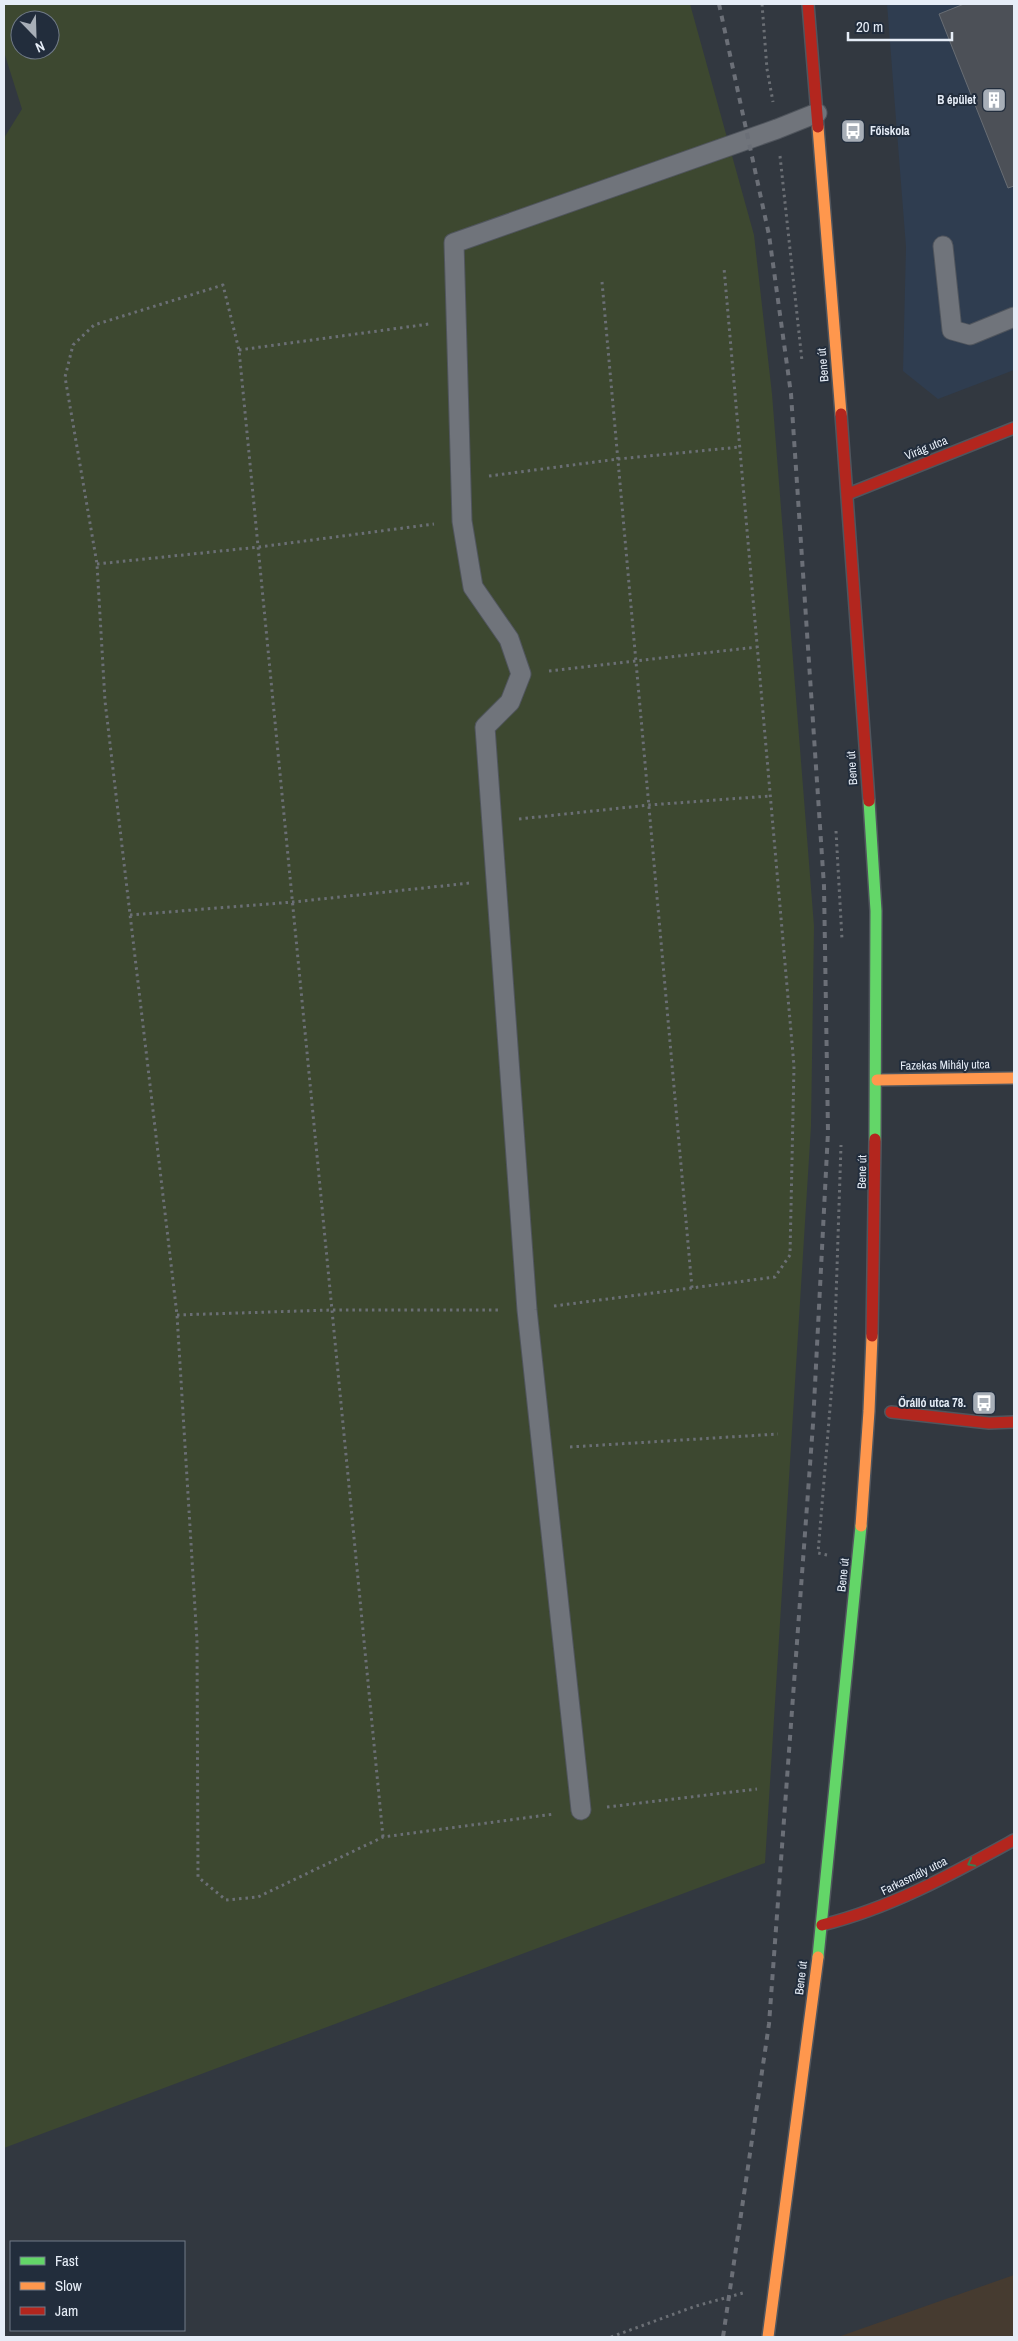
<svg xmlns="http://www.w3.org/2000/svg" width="1018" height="2341" viewBox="0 0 1018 2341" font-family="'Archivo Narrow',sans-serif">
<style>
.built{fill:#2f3d50}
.industrial{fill:#463b30}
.green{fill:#3d4830;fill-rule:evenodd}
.building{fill:#4c5057;stroke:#686d74}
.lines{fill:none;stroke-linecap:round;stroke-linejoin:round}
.lane-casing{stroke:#50555d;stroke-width:21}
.fast-casing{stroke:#50555d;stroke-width:14}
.slow-casing{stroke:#50555d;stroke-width:14}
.jam-casing{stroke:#50555d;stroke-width:14}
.path{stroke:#6b6f75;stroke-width:3;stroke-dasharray:2.5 4;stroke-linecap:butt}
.lane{stroke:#70747b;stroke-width:19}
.fast{stroke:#63d668;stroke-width:11}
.slow{stroke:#ff974d;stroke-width:11}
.jam{stroke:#b3261e;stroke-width:11}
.rail{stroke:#6b6f77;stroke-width:4;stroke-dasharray:6 6;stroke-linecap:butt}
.oneway{stroke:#3f7950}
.labels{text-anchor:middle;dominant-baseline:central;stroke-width:4;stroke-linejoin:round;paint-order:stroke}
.poi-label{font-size:12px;font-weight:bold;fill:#e6edf7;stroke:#222d3c;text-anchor:end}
.street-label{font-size:12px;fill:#e6edf7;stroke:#222d3c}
</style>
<rect width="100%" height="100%" fill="#323840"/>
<path class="built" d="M 887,4 L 1014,4 L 1014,370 L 938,399 L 903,371 L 906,247 Z"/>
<path class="industrial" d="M 1014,2275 L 1014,2337 L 838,2337 Z"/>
<path class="green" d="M 4,4 L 690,4 L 754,235 L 772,394 L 814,926 L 811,1126 L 765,1863 L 4,2148 L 4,138 L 22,109 L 4,52 ZM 20,20 L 50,20 L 50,50 L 20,50 Z"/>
<path class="building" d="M 964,4 L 1014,4 L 1014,186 L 1008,188 L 939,14 Z"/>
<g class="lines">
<defs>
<path id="lane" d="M 943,246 L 952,330 L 970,335 L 1014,317
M 581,1810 L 527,1310 L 485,727 L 510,702 L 521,674 L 509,639 L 473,587 L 462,521 L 454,243 L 777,129 L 817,113"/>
<path id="fast" d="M 869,801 L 876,911 L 875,1139
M 818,1957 L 861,1526"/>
<path id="slow" d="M 818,127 L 841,414
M 877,1080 L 1014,1078
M 861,1526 L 869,1411 L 872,1336
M 768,2337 L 818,1957"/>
<path id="jam" d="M 808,4 L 818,127
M 841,414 L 869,801
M 848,494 L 1014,428
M 872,1336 L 875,1139
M 891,1412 L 989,1423 L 1014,1422
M 822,1925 C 891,1908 952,1874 1014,1840"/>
</defs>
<use href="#lane" class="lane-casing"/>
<use href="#fast" class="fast-casing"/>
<use href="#slow" class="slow-casing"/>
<use href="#jam" class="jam-casing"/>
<path class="path" d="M 762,4 L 767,69 L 773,102
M 780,156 L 802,361
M 602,282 L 692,1288
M 239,350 L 429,324
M 489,476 L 618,459 L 740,447
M 97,564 L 259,547 L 434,524
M 549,671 L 757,647
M 519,819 L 649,805 L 770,796
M 836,831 L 842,939
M 130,915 L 293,902 L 470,883
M 554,1306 L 775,1277 L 790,1255 L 794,1066 L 724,268
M 177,1315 L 331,1310 L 501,1310
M 570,1447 L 778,1434
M 827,1555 L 818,1553 L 834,1360 L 841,1145
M 607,1807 L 757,1789
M 383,1837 L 239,350 L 223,285 L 94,325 L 73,345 L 65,377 L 97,564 L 105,701 L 177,1315 L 197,1641 L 198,1877 L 226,1900 L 258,1897 L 383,1837 L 554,1814
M 611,2337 L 696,2306 L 743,2293"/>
<use href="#lane" class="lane"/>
<use href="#fast" class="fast"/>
<use href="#slow" class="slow"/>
<use href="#jam" class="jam"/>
<path class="rail" d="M 719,4 L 769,235 L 791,394 L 824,886 L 828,1132 L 813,1424 L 769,2024 L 723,2337"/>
</g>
<defs><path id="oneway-chevron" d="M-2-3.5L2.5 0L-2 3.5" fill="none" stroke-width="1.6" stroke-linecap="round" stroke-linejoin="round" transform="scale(1.25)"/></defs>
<use class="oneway" href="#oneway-chevron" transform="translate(971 1863) rotate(152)"/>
<defs>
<symbol id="building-square" viewBox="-11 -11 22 22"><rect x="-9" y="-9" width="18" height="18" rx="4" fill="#a7aeb7" stroke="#222d3c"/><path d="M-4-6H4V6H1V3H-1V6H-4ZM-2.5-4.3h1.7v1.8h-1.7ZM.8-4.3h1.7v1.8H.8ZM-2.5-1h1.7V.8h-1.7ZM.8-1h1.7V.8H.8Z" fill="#fff"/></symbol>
<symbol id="bus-square" viewBox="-11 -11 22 22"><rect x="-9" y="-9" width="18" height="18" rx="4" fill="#a7aeb7" stroke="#222d3c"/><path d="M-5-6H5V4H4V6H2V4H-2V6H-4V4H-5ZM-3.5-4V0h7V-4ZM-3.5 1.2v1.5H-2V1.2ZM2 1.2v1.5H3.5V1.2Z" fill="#fff"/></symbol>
</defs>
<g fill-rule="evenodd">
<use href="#building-square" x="980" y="86" width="28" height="28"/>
<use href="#bus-square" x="839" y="117" width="28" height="28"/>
<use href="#bus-square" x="970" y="1389" width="28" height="28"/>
</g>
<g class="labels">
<g class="poi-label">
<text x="976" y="100">B épület</text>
<text x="870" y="131" text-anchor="start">Főiskola</text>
<text x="966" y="1403">Őrálló utca 78.</text>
</g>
<g class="street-label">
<text transform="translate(823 365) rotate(-95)">Bene út</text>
<text transform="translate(926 448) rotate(-22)">Virág utca</text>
<text transform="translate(852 768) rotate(-94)">Bene út</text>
<text transform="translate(945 1065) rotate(-1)">Fazekas Mihály utca</text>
<text transform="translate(862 1172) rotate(-89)">Bene út</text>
<text transform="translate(843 1575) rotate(-84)">Bene út</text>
<text transform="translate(914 1876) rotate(-26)">Farkasmály utca</text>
<text transform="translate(801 1978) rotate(-83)">Bene út</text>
</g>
</g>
<rect width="1018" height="2341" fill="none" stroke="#e6edf7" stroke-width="10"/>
<rect x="10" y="2241" width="175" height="90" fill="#222d3c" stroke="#707a87"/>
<rect x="20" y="2257" width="25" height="8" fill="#63d668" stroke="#707a87"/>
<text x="55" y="2266" font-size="15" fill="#e6edf7">Fast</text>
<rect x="20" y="2282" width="25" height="8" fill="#ff974d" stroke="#707a87"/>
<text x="55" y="2291" font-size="15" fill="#e6edf7">Slow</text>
<rect x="20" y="2307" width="25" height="8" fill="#b3261e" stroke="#707a87"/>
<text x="55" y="2316" font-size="15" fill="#e6edf7">Jam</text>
<g transform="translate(35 35) rotate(157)"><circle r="24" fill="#222d3c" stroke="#707a87"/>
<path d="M0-4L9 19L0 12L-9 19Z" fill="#a7aeb7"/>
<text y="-8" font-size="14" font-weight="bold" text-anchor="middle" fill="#e6edf7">N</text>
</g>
<path d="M848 32v8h104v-8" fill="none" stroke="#e6edf7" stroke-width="2.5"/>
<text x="856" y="32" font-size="15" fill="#e6edf7" stroke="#222d3c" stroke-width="4" paint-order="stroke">20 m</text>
</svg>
